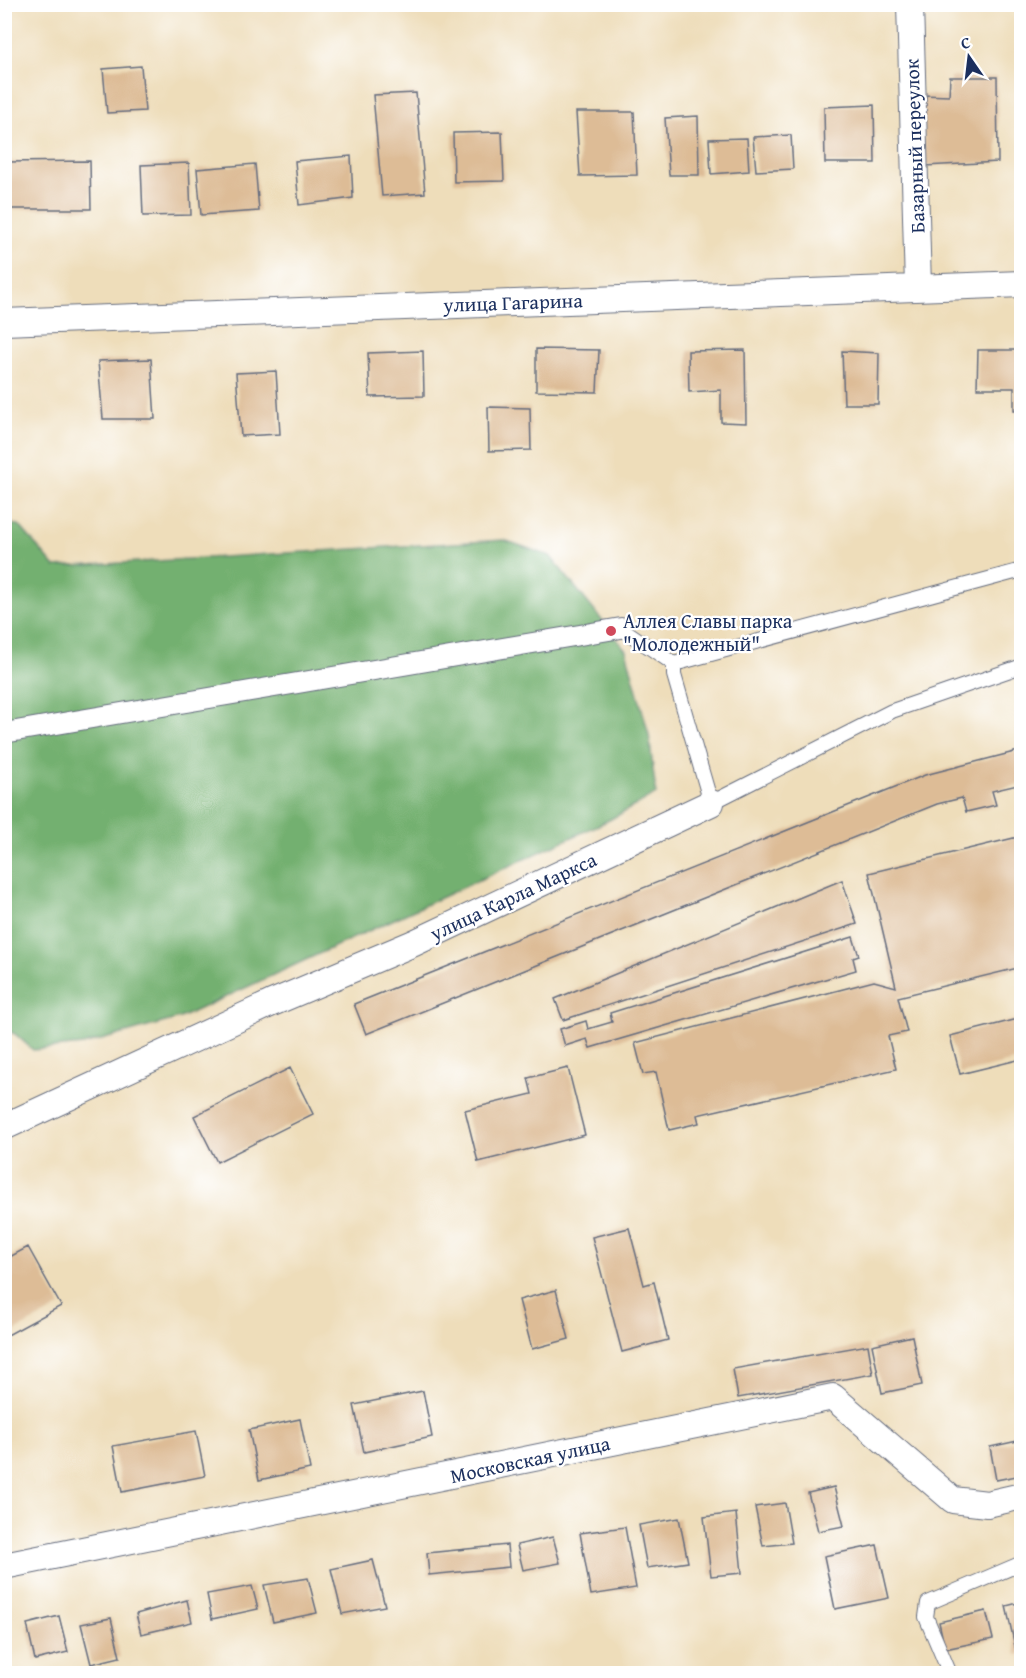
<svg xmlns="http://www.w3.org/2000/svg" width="1026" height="1678" viewBox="0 0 1026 1678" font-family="'Gentium Book Plus',serif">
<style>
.forest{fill:#73b06f;stroke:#477066;stroke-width:1.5}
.building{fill:#ddbc96}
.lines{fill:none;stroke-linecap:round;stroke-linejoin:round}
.service-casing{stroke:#656c7e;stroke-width:16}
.pedestrian-casing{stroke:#656c7e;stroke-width:22}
.minor-casing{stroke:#656c7e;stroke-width:28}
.service{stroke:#fff;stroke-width:14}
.pedestrian{stroke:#fff;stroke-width:20}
.minor{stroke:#fff;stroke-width:26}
.poi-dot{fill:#d1495b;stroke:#fff;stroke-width:2}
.labels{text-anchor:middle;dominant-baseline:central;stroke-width:4.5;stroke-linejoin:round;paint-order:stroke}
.street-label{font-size:20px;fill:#1b2f5e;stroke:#fff}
.poi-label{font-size:20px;fill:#1b2f5e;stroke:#fff;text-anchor:start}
</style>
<rect width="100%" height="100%" fill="#fff"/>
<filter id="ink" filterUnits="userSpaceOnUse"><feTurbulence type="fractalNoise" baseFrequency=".0167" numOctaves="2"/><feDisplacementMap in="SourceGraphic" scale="12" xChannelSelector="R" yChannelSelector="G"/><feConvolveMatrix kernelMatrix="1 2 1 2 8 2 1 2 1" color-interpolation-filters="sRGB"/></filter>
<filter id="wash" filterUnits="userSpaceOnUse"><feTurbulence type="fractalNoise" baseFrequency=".008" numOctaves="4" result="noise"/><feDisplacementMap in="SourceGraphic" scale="24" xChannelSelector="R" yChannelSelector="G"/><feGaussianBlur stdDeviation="1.35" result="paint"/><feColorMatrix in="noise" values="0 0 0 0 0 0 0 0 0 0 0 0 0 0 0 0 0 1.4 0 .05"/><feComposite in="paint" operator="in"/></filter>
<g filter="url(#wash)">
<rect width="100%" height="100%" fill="#eeddba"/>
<path class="forest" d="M 5,524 L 19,525 L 55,567 L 504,540 L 550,556 L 626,650 L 649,735 L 656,794 L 609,820 L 180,1018 L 83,1045 L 33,1050 L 15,1034 L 5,1030 Z"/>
<g id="blocks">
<path class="building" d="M 141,66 L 145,111 L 107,113 L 103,69 Z
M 950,77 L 997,77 L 998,162 L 925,166 L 922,95 L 949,96 Z
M 416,93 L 425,193 L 382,196 L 373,95 Z
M 874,105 L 875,163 L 825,163 L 824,107 Z
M 576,112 L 634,112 L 637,175 L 580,176 Z
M 698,116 L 699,175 L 669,175 L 665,118 Z
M 502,132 L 504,181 L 454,182 L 453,133 Z
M 791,135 L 793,169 L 756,171 L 753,137 Z
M 747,138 L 749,171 L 711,174 L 709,139 Z
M 351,156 L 353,198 L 299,205 L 295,161 Z
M 90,161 L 91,209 L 4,209 L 4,162 Z
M 189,163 L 191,215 L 143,216 L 141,165 Z
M 255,164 L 259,211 L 201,215 L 197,169 Z
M 536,349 L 599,350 L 597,392 L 536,391 Z
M 745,350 L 746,423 L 721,422 L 721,390 L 689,392 L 688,351 Z
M 978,350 L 1022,350 L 1022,411 L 1014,411 L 1014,388 L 977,388 Z
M 423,351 L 424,396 L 370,397 L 368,353 Z
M 842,351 L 879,353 L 878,404 L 844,404 Z
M 151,359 L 155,419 L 103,419 L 98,361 Z
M 276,371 L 280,434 L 241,436 L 236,373 Z
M 488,407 L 530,408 L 531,450 L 489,451 Z
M 1022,750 L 1022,784 L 992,791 L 996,805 L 966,812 L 962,798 L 937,804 L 366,1034 L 354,1004 L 925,775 Z
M 1022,836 L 1022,967 L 898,997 L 907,1032 L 888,1036 L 896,1069 L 697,1115 L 699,1123 L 669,1130 L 656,1072 L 643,1074 L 635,1043 L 874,981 L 896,987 L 869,873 Z
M 842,880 L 857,924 L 563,1020 L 555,999 Z
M 853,937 L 859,956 L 853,958 L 856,970 L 590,1048 L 587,1039 L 565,1046 L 560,1029 L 586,1021 L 588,1029 L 612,1022 L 610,1013 Z
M 1022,1018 L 1022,1059 L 960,1074 L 950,1036 Z
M 290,1068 L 313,1114 L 217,1162 L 194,1116 Z
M 568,1068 L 585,1135 L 478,1162 L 465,1110 L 532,1094 L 528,1078 Z
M 629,1228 L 644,1285 L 654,1282 L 668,1340 L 622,1352 L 592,1237 Z
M 28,1247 L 61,1306 L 4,1337 L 4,1260 Z
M 556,1290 L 569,1339 L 532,1349 L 519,1300 Z
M 912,1336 L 922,1385 L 882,1393 L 872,1345 Z
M 868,1345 L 873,1374 L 738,1398 L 733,1369 Z
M 423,1391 L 432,1437 L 364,1452 L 354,1405 Z
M 300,1419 L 310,1469 L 259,1480 L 249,1430 Z
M 196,1431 L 205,1476 L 122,1492 L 113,1446 Z
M 1022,1440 L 1022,1475 L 996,1480 L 990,1447 Z
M 834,1487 L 844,1526 L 818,1531 L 808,1493 Z
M 785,1503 L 792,1543 L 763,1546 L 755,1507 Z
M 736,1513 L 742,1573 L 711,1576 L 704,1517 Z
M 679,1518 L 688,1562 L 647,1568 L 639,1525 Z
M 625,1527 L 636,1588 L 591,1595 L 580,1533 Z
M 553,1537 L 560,1563 L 523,1570 L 517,1545 Z
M 507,1545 L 509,1567 L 429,1575 L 427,1553 Z
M 877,1545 L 889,1598 L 835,1609 L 824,1556 Z
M 373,1560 L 385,1606 L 342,1614 L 331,1569 Z
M 308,1578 L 317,1613 L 273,1622 L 264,1585 Z
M 252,1586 L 258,1609 L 212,1619 L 207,1594 Z
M 187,1600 L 192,1622 L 141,1634 L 136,1614 Z
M 1022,1602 L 1022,1654 L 1017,1655 L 1006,1606 Z
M 986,1611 L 993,1639 L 945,1649 L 939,1622 Z
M 59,1616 L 68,1652 L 35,1660 L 27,1624 Z
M 111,1618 L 120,1657 L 91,1664 L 81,1624 Z"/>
</g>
</g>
<g filter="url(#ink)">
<use href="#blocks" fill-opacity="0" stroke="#656c7e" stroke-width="1.5"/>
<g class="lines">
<defs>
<path id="service" d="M 621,628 L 674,664 L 1022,570
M 674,664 L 674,675 L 711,803 L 892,711 L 1022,666
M 950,1674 L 926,1617 L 928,1603 L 1022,1563"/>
<path id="pedestrian" d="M 4,733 L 621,628"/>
<path id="minor" d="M 910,4 L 918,287
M 4,322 L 1022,284
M 4,1127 L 272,1003 L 414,943 L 711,803
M 4,1566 L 833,1397 L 953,1500 L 987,1504 L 1022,1496"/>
</defs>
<use href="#service" class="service-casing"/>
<use href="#pedestrian" class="pedestrian-casing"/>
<use href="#minor" class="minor-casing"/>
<use href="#service" class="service"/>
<use href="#pedestrian" class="pedestrian"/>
<use href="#minor" class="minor"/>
</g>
</g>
<circle class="poi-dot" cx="611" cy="631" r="6"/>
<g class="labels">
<g class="street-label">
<text transform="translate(914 146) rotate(-92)">Базарный переулок</text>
<text transform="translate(513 302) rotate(-2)">улица Гагарина</text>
<text transform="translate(513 896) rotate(-25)">улица Карла Маркса</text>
<text transform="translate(530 1459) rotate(-12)">Московская улица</text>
</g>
<g class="poi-label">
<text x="623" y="620">Аллея Славы парка<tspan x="623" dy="23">"Молодежный"</tspan></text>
</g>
</g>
<rect width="1026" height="1678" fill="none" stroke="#fff" stroke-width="24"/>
<g transform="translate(969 57) rotate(346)" stroke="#ffffff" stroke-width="4.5" paint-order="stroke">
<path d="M0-4.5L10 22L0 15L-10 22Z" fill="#1b2f5e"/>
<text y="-9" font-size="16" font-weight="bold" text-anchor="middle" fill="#1b2f5e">С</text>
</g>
</svg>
